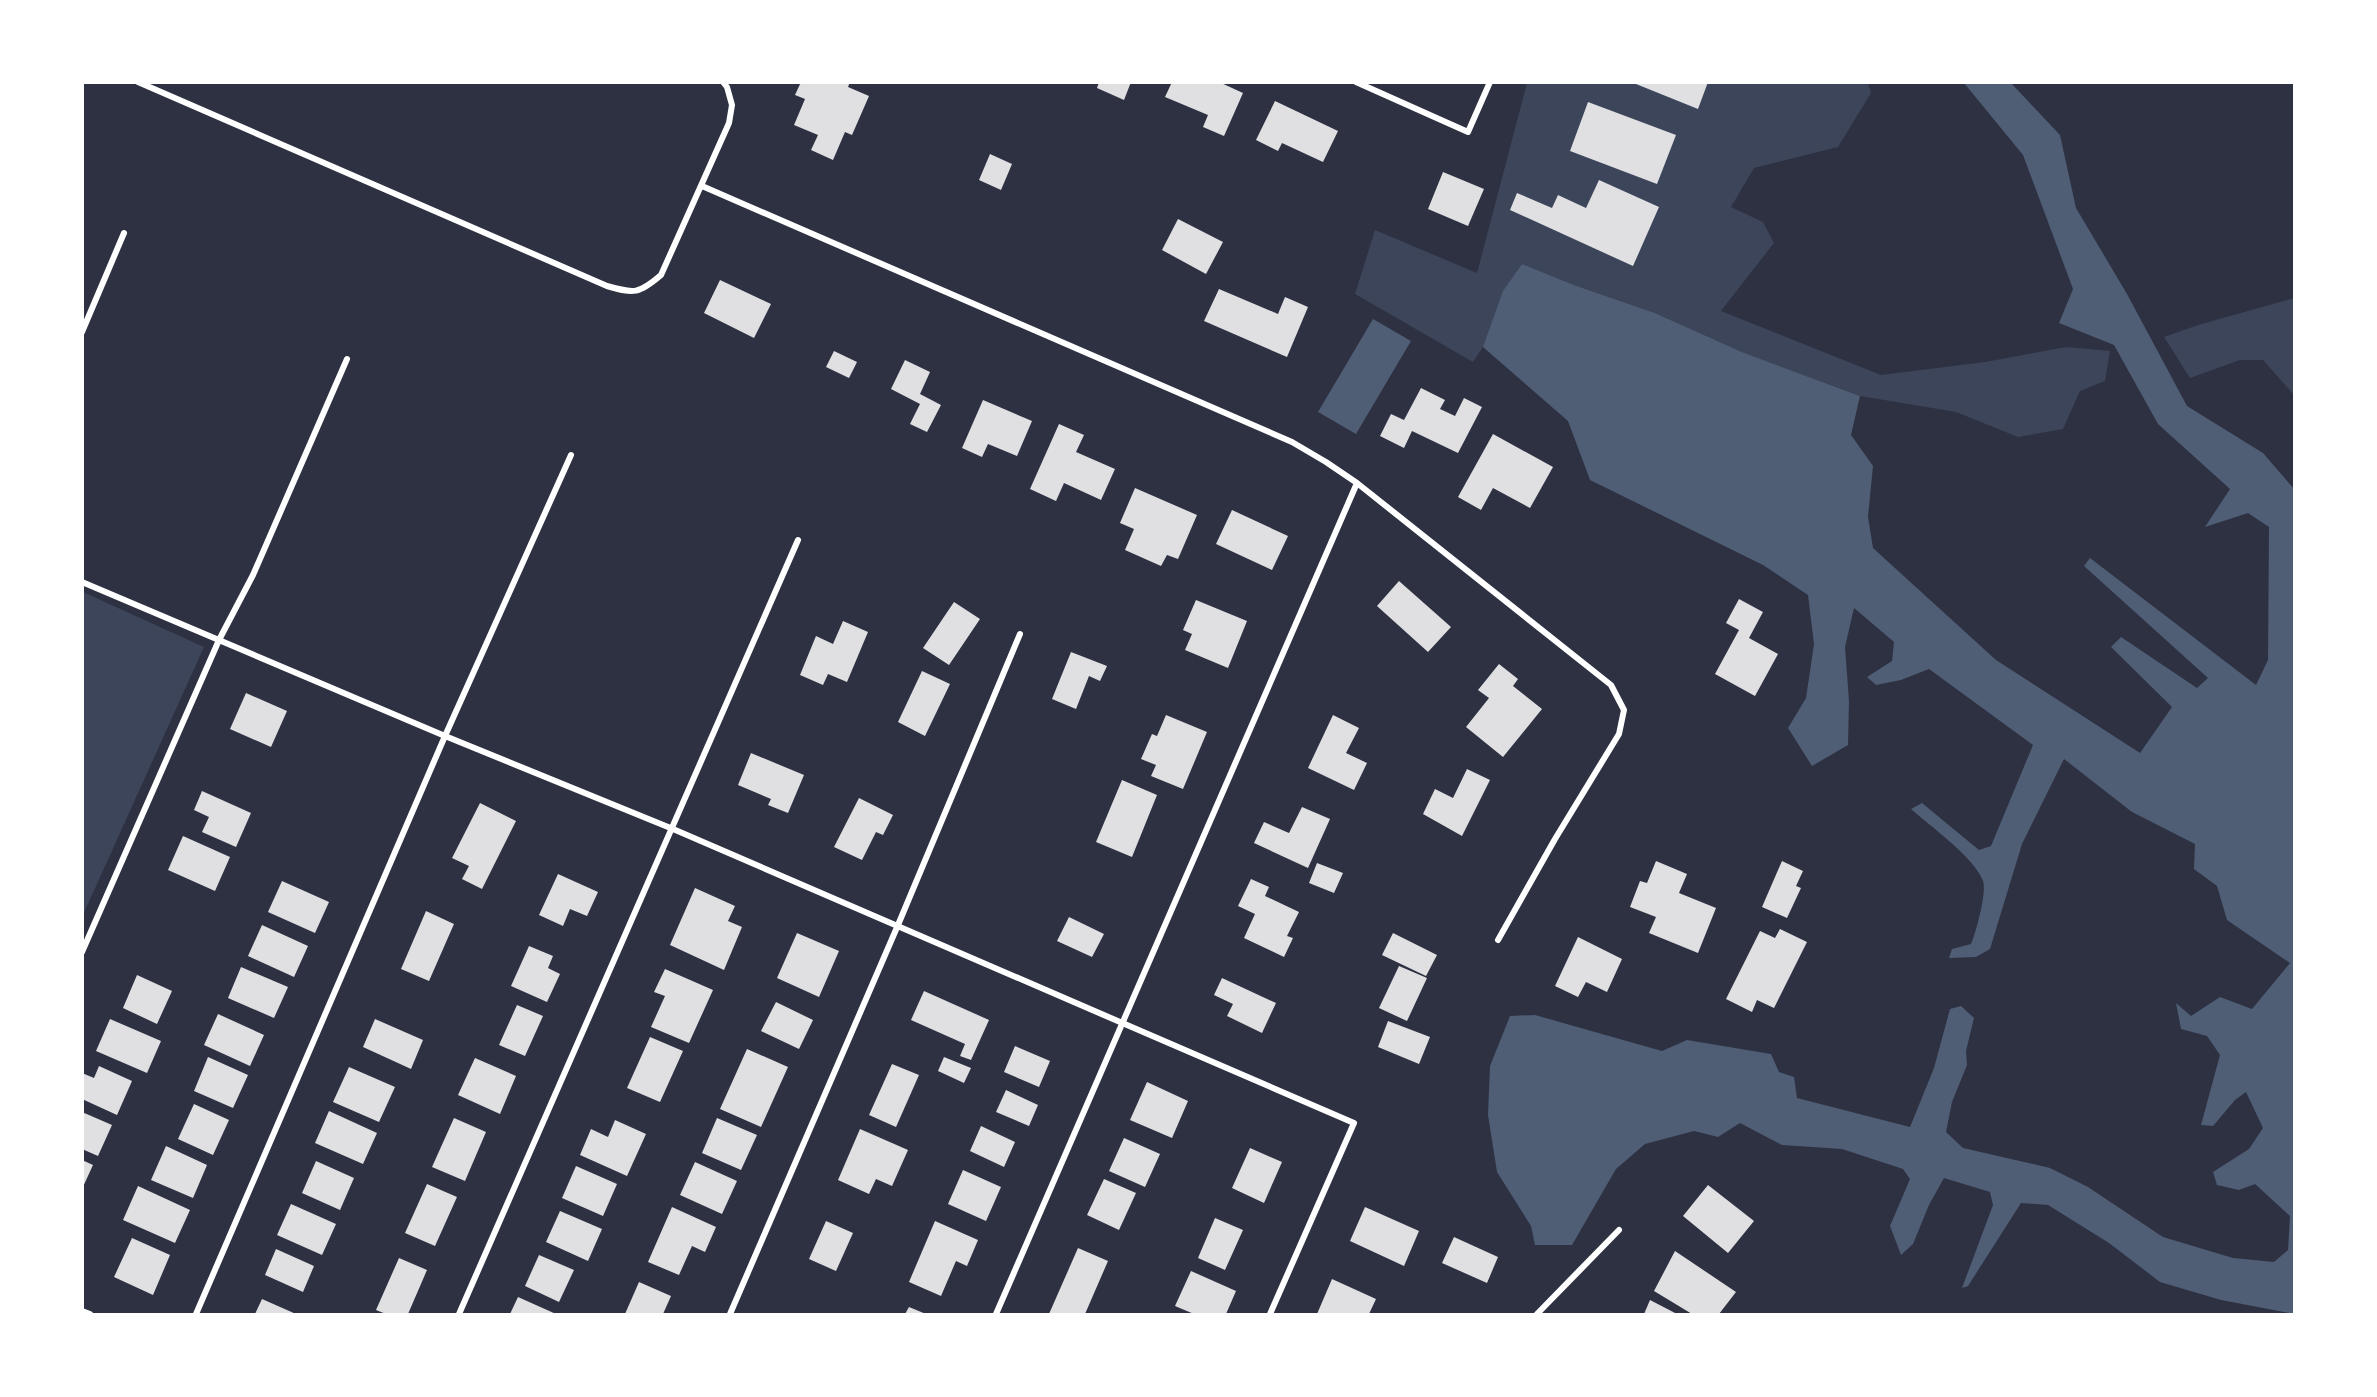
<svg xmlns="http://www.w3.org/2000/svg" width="2377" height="1397" viewBox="0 0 2377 1397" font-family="Jost,sans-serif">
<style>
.green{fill:#3c4559}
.water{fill:#4f5d75}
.building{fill:#e0e0e3}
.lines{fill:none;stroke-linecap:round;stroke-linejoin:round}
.minor{stroke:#fff;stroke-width:6}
</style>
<rect width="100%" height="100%" fill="#2d3142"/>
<path class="green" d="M 1527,83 L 1868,83 L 1871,93 L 1838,147 L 1754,168 L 1731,207 L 1763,222 L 1774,243 L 1721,311 L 1881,375 L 1985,362 L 2066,347 L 2110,351 L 2105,381 L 2080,391 L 2063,429 L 2018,437 L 1956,412 L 1860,396 L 1742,352 L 1655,313 L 1574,285 L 1522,264 L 1483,347 L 1473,362 L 1355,294 L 1375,230 L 1477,273 Z
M 2294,298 L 2294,395 L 2263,360 L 2240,360 L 2190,378 L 2164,337 L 2198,325 Z
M 83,592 L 204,647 L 83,915 Z"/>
<path class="water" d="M 1964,83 L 2011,83 L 2060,135 L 2076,208 L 2127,294 L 2187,406 L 2263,453 L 2294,489 L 2294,1314 L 2221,1300 L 2160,1282 L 2109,1243 L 2048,1205 L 2021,1203 L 1968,1286 L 1962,1288 L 1993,1205 L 1990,1192 L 1944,1178 L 1929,1205 L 1913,1244 L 1901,1255 L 1890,1226 L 1910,1179 L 1903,1169 L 1842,1149 L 1782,1145 L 1740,1123 L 1718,1137 L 1694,1131 L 1645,1144 L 1616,1169 L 1572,1245 L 1535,1245 L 1531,1226 L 1497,1172 L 1488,1115 L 1490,1066 L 1510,1016 L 1535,1015 L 1662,1051 L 1687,1040 L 1771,1054 L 1779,1072 L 1794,1077 L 1797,1098 L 1910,1127 L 1934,1068 L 1950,1009 L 1961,1006 L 1974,1018 L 1966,1051 L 1967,1065 L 1952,1102 L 1946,1132 L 1963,1148 L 2050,1168 L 2088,1187 L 2163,1237 L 2233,1258 L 2274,1262 L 2288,1250 L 2290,1216 L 2255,1184 L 2239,1190 L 2217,1185 L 2213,1172 L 2249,1149 L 2263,1128 L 2246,1092 L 2235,1100 L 2213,1126 L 2201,1125 L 2220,1055 L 2207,1036 L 2181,1029 L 2176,1003 L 2191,1016 L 2220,997 L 2252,1009 L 2290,963 L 2227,920 L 2217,886 L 2194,869 L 2195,844 L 2132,812 L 2064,759 L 2022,844 L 1990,949 L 1976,957 L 1949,958 L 1952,949 L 1971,944 C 1976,932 1987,892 1983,881 C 1975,858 1930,826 1911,809 L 1922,803 L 1979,850 L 1991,846 L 2033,745 L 1929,669 L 1901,680 L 1876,685 L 1867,677 L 1892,661 L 1894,642 L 1854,608 L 1845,647 L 1849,701 L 1848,745 L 1812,766 L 1788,728 L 1806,698 L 1814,644 L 1808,595 L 1763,565 L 1590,480 L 1568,421 L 1483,347 L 1503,291 L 1522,264 L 1574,285 L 1655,313 L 1742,352 L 1860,396 L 1851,435 L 1873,466 L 1868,517 L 1873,548 L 1996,660 L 2140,753 L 2172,707 L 2111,647 L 2121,637 L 2197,688 L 2208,678 L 2084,566 L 2090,558 L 2256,685 L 2268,660 L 2269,527 L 2248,513 L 2205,527 L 2230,489 L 2158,424 L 2114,345 L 2059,323 L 2073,289 L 2023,155 Z
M 1373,319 L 1411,341 L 1356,434 L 1318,412 Z"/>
<path class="building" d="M 801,82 L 850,82 L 848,87 L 869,96 L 852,135 L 845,132 L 833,160 L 811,150 L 818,135 L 794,125 L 805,99 L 795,95 Z
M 1099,82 L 1131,82 L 1124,100 L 1097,88 Z
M 1172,82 L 1219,82 L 1243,93 L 1224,136 L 1203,127 L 1208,115 L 1165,97 Z
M 1631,82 L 1708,82 L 1698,109 Z
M 1275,101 L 1338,131 L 1323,162 L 1282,143 L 1278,151 L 1256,140 Z
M 1588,102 L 1676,135 L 1657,184 L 1570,151 Z
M 990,154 L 1012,164 L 1001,190 L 979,180 Z
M 1443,172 L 1484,189 L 1468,226 L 1428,209 Z
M 1599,180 L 1659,207 L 1633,266 L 1510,210 L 1517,193 L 1552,208 L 1558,195 L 1586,208 Z
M 1178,219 L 1223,242 L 1206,274 L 1162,250 Z
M 720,280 L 771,304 L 754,338 L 704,313 Z
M 1219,289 L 1278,314 L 1285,297 L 1308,307 L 1287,357 L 1204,321 Z
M 834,351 L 857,362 L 849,378 L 826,367 Z
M 905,360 L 930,372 L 920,394 L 941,405 L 927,432 L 910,424 L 920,404 L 891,389 Z
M 1421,388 L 1445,400 L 1440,409 L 1455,416 L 1464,398 L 1482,407 L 1458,453 L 1412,431 L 1404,448 L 1380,436 L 1391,414 L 1404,420 Z
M 983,400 L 1032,421 L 1017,456 L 988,444 L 982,457 L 962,448 Z
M 1059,424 L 1084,435 L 1076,452 L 1115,469 L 1101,500 L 1064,483 L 1056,501 L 1030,489 Z
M 1493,434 L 1553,467 L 1530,508 L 1493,488 L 1481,510 L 1458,497 Z
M 1135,488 L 1197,515 L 1178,559 L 1167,555 L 1161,566 L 1125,550 L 1134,529 L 1120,523 Z
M 1232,510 L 1288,536 L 1272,570 L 1216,544 Z
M 1399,581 L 1451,627 L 1428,652 L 1377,606 Z
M 1739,599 L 1763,612 L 1749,638 L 1778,654 L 1755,696 L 1715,674 L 1739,630 L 1726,623 Z
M 1196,600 L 1247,621 L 1228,668 L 1185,650 L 1192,634 L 1183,630 Z
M 954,602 L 980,619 L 949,665 L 923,648 Z
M 843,621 L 868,632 L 847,682 L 828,674 L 823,685 L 800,675 L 816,636 L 833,644 Z
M 1071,652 L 1107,666 L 1100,681 L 1089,676 L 1076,709 L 1052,699 Z
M 1499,664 L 1518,679 L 1513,686 L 1542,709 L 1503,757 L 1466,727 L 1489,698 L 1478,690 Z
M 922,671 L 950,684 L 925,736 L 898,722 Z
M 246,693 L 287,711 L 271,747 L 230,729 Z
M 1166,715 L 1207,732 L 1183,789 L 1151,776 L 1156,765 L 1141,759 L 1152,734 L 1157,736 Z
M 1333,715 L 1359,728 L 1346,753 L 1367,763 L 1354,790 L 1308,768 Z
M 751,753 L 804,775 L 788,813 L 768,805 L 771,799 L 738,785 Z
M 1467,769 L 1490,780 L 1462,836 L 1423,814 L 1435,789 L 1453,798 Z
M 1122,780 L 1157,795 L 1132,857 L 1096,842 Z
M 202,791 L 251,813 L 236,847 L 202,832 L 209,817 L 194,810 Z
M 859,798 L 893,815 L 883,835 L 876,832 L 862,860 L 834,847 Z
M 480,803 L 516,821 L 482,889 L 462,879 L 469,866 L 452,858 Z
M 1302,807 L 1330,819 L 1308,868 L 1254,843 L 1264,822 L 1289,833 Z
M 183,836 L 230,857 L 215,891 L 168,870 Z
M 1656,861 L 1687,874 L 1679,893 L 1716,908 L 1698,953 L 1649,933 L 1656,917 L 1630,907 L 1640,881 L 1647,883 Z
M 1782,861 L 1803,871 L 1796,886 L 1801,888 L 1787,918 L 1762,907 Z
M 1317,863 L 1343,873 L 1334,893 L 1309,883 Z
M 558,874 L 598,892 L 587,916 L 570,909 L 563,926 L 539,915 Z
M 1251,879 L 1269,887 L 1265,896 L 1299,912 L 1287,936 L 1293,938 L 1284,957 L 1244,938 L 1255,914 L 1238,906 Z
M 282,881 L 329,902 L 315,933 L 268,912 Z
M 695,888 L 735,906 L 728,921 L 742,927 L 724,970 L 670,945 Z
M 426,911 L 454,924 L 429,981 L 401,969 Z
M 1069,917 L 1104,934 L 1092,957 L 1057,941 Z
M 262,925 L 308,946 L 294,977 L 248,956 Z
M 1780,929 L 1807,942 L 1774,1008 L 1757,1000 L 1752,1012 L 1726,999 L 1760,931 L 1775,938 Z
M 797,933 L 839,951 L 819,997 L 777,978 Z
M 1393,933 L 1437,955 L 1426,976 L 1382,955 Z
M 1578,937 L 1622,959 L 1607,992 L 1586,982 L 1578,997 L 1555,986 Z
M 529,946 L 553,956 L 548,968 L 560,974 L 547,1002 L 511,986 Z
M 1399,966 L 1427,978 L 1407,1021 L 1379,1008 Z
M 241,967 L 288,987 L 274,1018 L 228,998 Z
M 665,969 L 713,990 L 689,1043 L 651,1027 L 665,996 L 654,992 Z
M 137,975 L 172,991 L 157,1024 L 123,1008 Z
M 1222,978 L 1276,1003 L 1262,1033 L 1227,1016 L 1233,1004 L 1214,995 Z
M 924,991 L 989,1020 L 971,1060 L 960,1056 L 965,1044 L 911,1020 Z
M 776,1002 L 813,1020 L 799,1049 L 761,1031 Z
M 517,1005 L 543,1016 L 525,1056 L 499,1045 Z
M 218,1014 L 264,1035 L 250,1066 L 204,1045 Z
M 110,1019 L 161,1041 L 147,1073 L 96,1051 Z
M 375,1019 L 423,1040 L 411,1069 L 363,1047 Z
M 1388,1021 L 1430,1037 L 1419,1064 L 1378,1047 Z
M 650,1037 L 683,1051 L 660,1102 L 627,1088 Z
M 1015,1046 L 1050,1061 L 1039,1087 L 1004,1072 Z
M 747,1049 L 788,1067 L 761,1127 L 720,1109 Z
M 208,1057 L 248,1075 L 233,1108 L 194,1091 Z
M 944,1057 L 971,1068 L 964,1083 L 938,1071 Z
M 475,1058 L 516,1076 L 500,1114 L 458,1095 Z
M 892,1064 L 919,1075 L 896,1127 L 869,1115 Z
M 99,1066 L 132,1081 L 117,1115 L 82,1099 L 82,1073 L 94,1078 Z
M 349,1067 L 395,1087 L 379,1122 L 333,1102 Z
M 1147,1082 L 1188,1101 L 1172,1138 L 1130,1120 Z
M 1006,1090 L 1038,1105 L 1029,1126 L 996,1112 Z
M 194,1104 L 229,1120 L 213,1155 L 178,1139 Z
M 329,1111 L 377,1133 L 363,1164 L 315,1143 Z
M 82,1112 L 112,1125 L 98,1156 L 82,1149 Z
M 454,1118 L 486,1132 L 465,1181 L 432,1167 Z
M 717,1118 L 757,1135 L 741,1170 L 702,1153 Z
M 615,1120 L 646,1134 L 627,1176 L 580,1155 L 591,1129 L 608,1137 Z
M 981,1126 L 1015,1142 L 1004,1167 L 970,1151 Z
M 860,1129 L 908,1150 L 892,1186 L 876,1179 L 869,1194 L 838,1180 Z
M 1124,1138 L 1160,1154 L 1145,1187 L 1109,1171 Z
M 166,1146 L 207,1165 L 193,1198 L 151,1180 Z
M 1250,1148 L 1282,1162 L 1264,1203 L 1232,1188 Z
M 82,1160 L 93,1165 L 82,1189 Z
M 316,1161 L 354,1178 L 340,1210 L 302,1193 Z
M 695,1162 L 737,1181 L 722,1214 L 680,1195 Z
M 576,1166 L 617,1184 L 603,1216 L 562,1198 Z
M 963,1170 L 1001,1187 L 986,1221 L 948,1204 Z
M 1104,1179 L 1136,1193 L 1119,1230 L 1087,1215 Z
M 427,1184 L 457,1197 L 435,1246 L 405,1233 Z
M 1708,1185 L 1754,1221 L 1728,1253 L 1683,1216 Z
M 138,1186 L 190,1210 L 175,1243 L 123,1220 Z
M 291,1204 L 336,1224 L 322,1255 L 277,1235 Z
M 672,1207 L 716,1227 L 705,1252 L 692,1246 L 679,1275 L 648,1262 Z
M 1365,1207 L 1419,1231 L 1404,1266 L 1350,1241 Z
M 560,1211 L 602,1229 L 588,1261 L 546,1242 Z
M 1215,1218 L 1243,1230 L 1225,1270 L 1198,1258 Z
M 826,1221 L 853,1233 L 836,1271 L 809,1259 Z
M 935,1221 L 978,1240 L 967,1266 L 956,1261 L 941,1296 L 909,1282 Z
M 1454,1237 L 1498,1257 L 1487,1283 L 1442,1263 Z
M 132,1238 L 170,1255 L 153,1295 L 114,1277 Z
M 1078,1248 L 1108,1261 L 1085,1314 L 1049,1314 Z
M 276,1249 L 314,1266 L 303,1292 L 265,1275 Z
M 1675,1251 L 1736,1292 L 1719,1314 L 1692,1314 L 1654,1291 Z
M 539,1255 L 574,1270 L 559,1302 L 525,1286 Z
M 399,1258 L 427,1270 L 408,1314 L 386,1314 L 376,1310 Z
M 1191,1271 L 1236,1291 L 1226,1314 L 1194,1314 L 1175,1306 Z
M 1332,1279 L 1376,1299 L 1369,1314 L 1317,1314 Z
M 639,1282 L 671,1296 L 663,1314 L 625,1314 Z
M 518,1297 L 556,1314 L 510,1314 Z
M 262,1299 L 296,1314 L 255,1314 Z
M 1650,1300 L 1677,1314 L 1644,1314 Z
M 909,1307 L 926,1314 L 905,1314 Z"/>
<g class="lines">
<path class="minor" d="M 138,82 L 607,286 C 634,294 639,294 661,275 L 729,123 L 732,105 L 727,87 L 723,82
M 1356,82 L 1468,132 L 1490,82
M 702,186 L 1292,442 L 1326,462 L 1357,483 L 1611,685 L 1624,710 L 1619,734 L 1555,839 L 1498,940
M 82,332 L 124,233
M 82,582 L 445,736 L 673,829 L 1354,1123 L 1270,1314
M 82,952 L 219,640 L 253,575 L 347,359
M 82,1311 L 90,1314
M 196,1314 L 445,736 L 571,455
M 459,1314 L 798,540
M 730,1314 L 898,925 L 1020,634
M 996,1314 L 1357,483
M 1537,1314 L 1619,1230"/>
</g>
<rect width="2377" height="1397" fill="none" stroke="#ffffff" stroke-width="168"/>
</svg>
